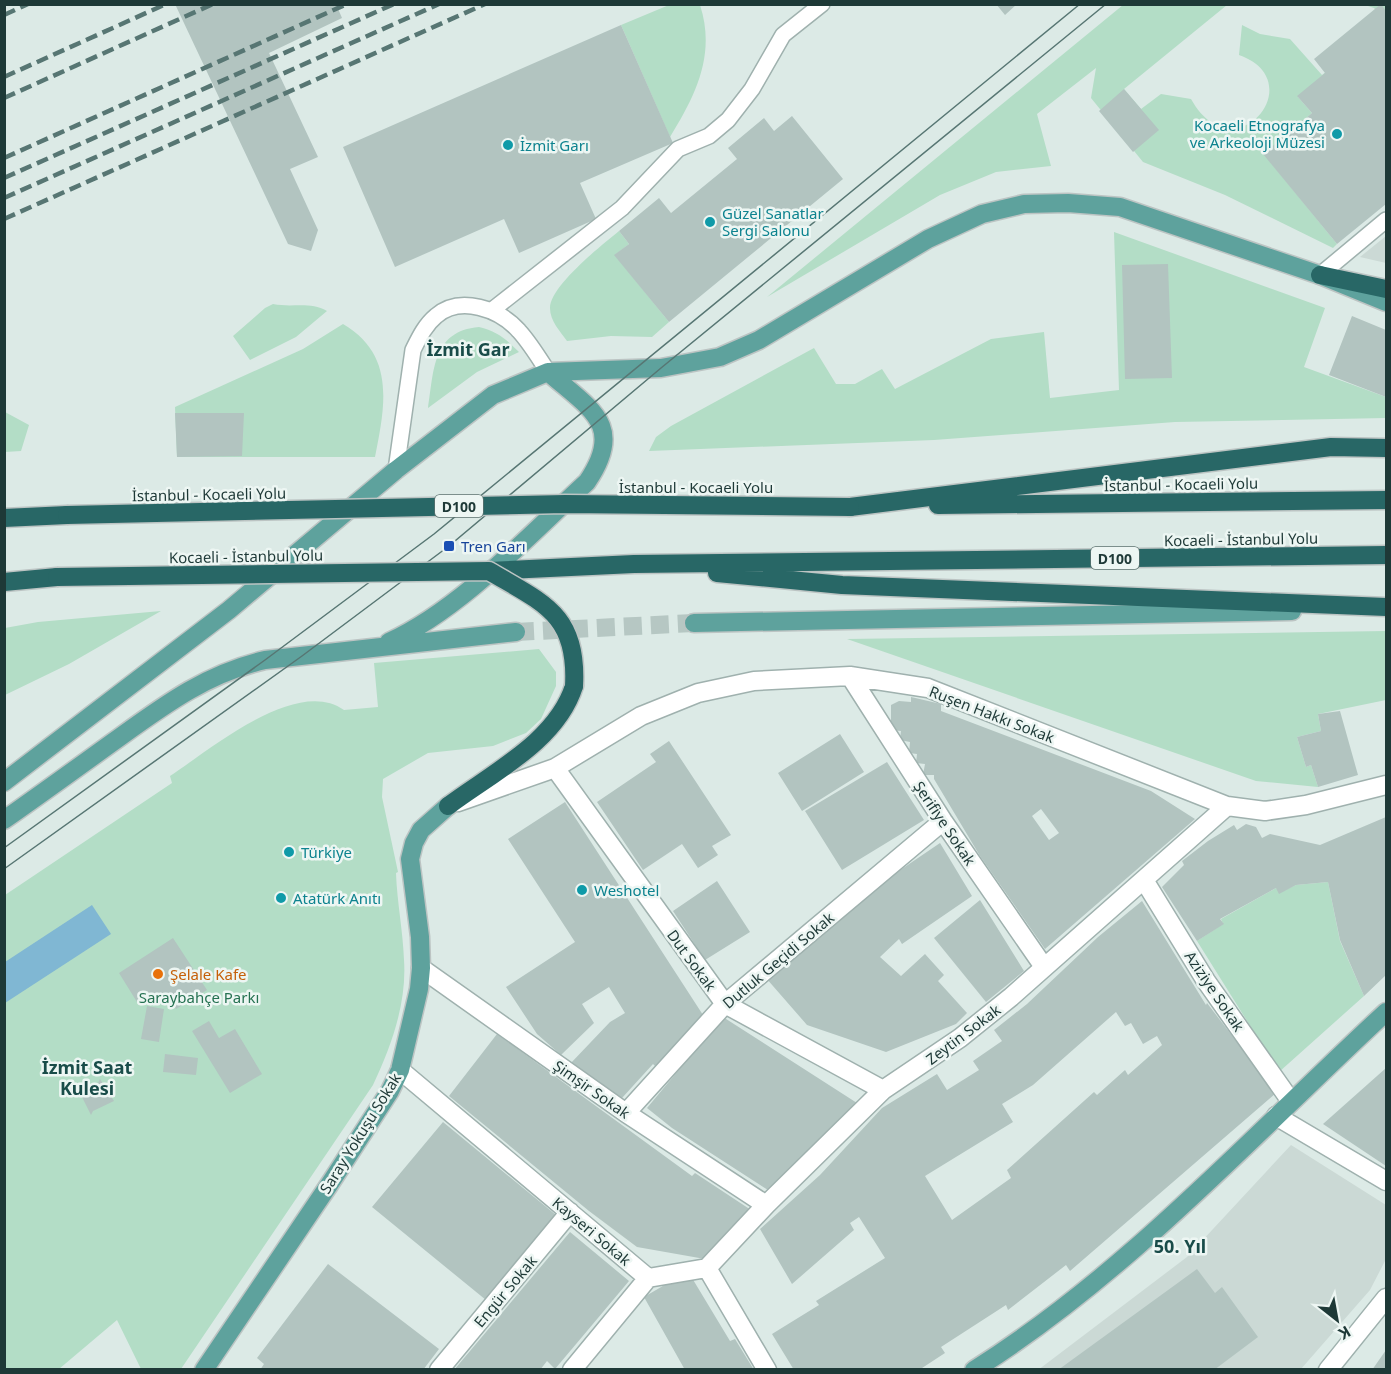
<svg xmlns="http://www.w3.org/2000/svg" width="1391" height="1374" viewBox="0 0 1391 1374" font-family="'Noto Sans',sans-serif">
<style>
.built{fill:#cbd9d5}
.green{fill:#b3ddc6}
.water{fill:#80b7d3}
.building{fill:#b2c4c0;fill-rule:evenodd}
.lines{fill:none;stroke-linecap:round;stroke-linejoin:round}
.primary-tunnel{stroke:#b6c7c3;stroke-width:18;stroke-dasharray:18 9;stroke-linecap:butt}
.lane-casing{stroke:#9fb1ae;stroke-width:18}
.street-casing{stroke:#9fb1ae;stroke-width:21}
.primary-casing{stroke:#bcc4c3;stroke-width:21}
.highway-casing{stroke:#bcc4c3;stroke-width:21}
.lane{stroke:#fff;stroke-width:15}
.street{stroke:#fff;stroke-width:18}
.primary{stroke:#5ea29d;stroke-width:18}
.highway{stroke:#286766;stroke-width:18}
.tram{stroke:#577673;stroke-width:1.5}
.rail{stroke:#577673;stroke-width:4.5;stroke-dasharray:12 6;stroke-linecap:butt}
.highway-bridge-casing{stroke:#bcc4c3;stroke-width:21;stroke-linecap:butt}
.highway-bridge{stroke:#286766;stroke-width:18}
.culture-dot{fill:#0f9aa8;stroke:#edf6f3;stroke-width:2}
.transit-dot{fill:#1a4fb4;stroke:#edf6f3;stroke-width:2}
.food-dot{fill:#e8710a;stroke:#edf6f3;stroke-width:2}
.labels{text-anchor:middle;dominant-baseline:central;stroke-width:5;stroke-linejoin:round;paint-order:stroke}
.shield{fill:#edf6f3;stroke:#5c726f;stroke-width:1.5}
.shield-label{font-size:14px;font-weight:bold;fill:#1e3937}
.culture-label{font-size:15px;fill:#0d838f;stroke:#edf6f3;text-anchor:start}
.street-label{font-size:15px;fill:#1e3937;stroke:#edf6f3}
.transit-label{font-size:15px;fill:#164399;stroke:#edf6f3;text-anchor:start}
.food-label{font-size:15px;fill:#c56008;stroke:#edf6f3;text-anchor:start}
.park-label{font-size:15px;fill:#267252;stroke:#edf6f3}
.quarter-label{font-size:18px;font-weight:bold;fill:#194c49;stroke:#edf6f3}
</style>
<rect width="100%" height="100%" fill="#dceae6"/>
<path class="built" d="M 1386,236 L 1386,263 L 1360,257 Z
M 1291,1145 L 1386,1205 L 1386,1259 L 1370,1290 L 1301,1369 L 1038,1370 L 1187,1257 Z"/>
<path class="green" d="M 669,5 L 700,5 C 716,54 696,95 670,137 L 621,25 Z
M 1123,5 L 1227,5 L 1124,89 L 1141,109 L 1161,94 L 1191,99 C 1234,176 1313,81 1239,55 L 1242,25 L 1260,34 L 1290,39 L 1322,75 L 1386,23 L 1374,8 L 1365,5 L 1386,5 L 1386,27 L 1298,97 L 1312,113 L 1264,154 L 1337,244 L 1333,248 L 1225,195 L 1143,162 L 1091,98 L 1096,68 L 1037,114 L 1051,166 L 996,172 L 940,195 L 767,297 Z
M 619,231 L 629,244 L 615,255 L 669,322 L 652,337 L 611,336 L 567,341 C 560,331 550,321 550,308 C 550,286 602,245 619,231 Z
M 1114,232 L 1325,308 L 1304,367 L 1386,397 L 1386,418 L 1175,422 L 934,440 L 649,451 L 656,437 L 671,426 L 814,348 L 836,384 L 855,384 L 882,369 L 895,389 L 991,339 L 1044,332 L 1050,398 L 1119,390 Z
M 273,304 C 293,308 310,301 327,311 L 296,337 L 250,360 L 233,336 L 265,308 Z
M 343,324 C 396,355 385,406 375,457 L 177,457 L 175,407 L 303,349 Z
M 479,327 C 497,331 507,340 519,352 L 477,372 L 428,408 C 434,371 432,331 479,327 Z
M 5,412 L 29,425 L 21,451 L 5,452 Z
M 161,611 L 69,664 L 5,695 L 5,628 L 38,622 Z
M 1386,631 L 1386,700 L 1318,714 L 1321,731 L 1297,737 L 1306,767 L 1311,765 L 1318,787 L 1256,781 L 847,639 Z
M 539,649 L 556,672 L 556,686 L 541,719 L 526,733 L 493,746 L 428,753 L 383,779 L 382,797 L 398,872 L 396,873 C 397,902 403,931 404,960 C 407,1003 391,1047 373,1085 L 181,1369 L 141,1369 L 117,1320 L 59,1369 L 5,1370 L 5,895 L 172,783 L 170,776 C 211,749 297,676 344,710 L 378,707 L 374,663 Z
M 1328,882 L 1340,941 L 1364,996 L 1279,1072 L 1197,941 L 1223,924 L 1221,919 L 1276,888 L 1283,891 L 1296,885 Z"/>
<path class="water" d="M 92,905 L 111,934 L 5,1003 L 5,962 Z"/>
<path class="building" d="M 175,4 L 336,4 L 342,18 L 269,53 L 318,157 L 290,169 L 318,230 L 311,251 L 288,244 Z
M 996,4 L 1017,4 L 1005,15 Z
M 1381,4 L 1386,11 L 1386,204 L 1337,244 L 1263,154 L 1312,113 L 1297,96 L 1325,73 L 1314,59 Z
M 621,25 L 673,143 L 580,183 L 596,219 L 519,253 L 504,219 L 395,267 L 343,147 Z
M 1124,89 L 1159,130 L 1133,152 L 1099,111 Z
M 792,116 L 843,179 L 669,322 L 614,255 L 629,244 L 619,231 L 659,198 L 671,213 L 737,159 L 728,148 L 764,118 L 774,131 Z
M 1168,264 L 1172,378 L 1125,379 L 1122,265 Z
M 1352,316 L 1386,330 L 1386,397 L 1329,375 Z
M 175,413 L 244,413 L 242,456 L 177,457 Z
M 911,697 L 941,704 L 941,711 L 1151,791 L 1195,819 L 1045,949 L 980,856 L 934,779 L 934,775 L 923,775 L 925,764 L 916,763 L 917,754 L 909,753 L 910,742 L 900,740 L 901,731 L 891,730 L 891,705 L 899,701 L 911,702 ZM 1041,809 L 1059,833 L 1049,840 L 1032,816 Z
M 1340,711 L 1358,775 L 1318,787 L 1311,765 L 1306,767 L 1297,737 L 1321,731 L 1318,714 Z
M 840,734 L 864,772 L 802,811 L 778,773 Z
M 669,741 L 731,835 L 712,846 L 718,855 L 698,868 L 682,844 L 643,870 L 597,802 L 656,762 L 650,754 Z
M 887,762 L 924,820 L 842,870 L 805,811 Z
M 565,802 L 703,1015 L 657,1068 L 653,1064 L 622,1098 L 570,1064 L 610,1022 L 625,1013 L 609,987 L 582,1004 L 594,1023 L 561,1055 L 537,1034 L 506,987 L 575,942 L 508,839 Z
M 1386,817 L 1386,975 L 1364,996 L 1340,940 L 1328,882 L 1296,885 L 1279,894 L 1276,888 L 1220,919 L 1224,924 L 1197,941 L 1162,887 L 1184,865 L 1182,861 L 1208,841 L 1234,825 L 1237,830 L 1246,824 L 1256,827 L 1262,838 L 1270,834 L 1320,845 Z
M 940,843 L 972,896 L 902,944 L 899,939 L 880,957 L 901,976 L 925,954 L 944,975 L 938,981 L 967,1013 L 956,1024 L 886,1052 L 807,1025 L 766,978 L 868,892 Z
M 717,881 L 750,932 L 705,960 L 673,911 Z
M 980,900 L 1024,971 L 986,1002 L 934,938 Z
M 1142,901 L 1206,1005 L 1207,1003 L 1276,1093 L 1070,1271 L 1066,1265 L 1008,1310 L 1006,1305 L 941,1347 L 945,1353 L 919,1370 L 794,1370 L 772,1334 L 819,1305 L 816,1301 L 885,1258 L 859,1217 L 850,1223 L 854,1230 L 792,1284 L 760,1229 L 820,1175 L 882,1108 L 937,1074 L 947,1090 L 979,1070 L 973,1061 L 1002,1041 L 994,1030 L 1027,1004 L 1098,937 ZM 1116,1012 L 1125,1026 L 1131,1023 L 1143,1044 L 1157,1036 L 1162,1045 L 1128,1075 L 1125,1070 L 1097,1095 L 1094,1092 L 1007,1170 L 1011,1178 L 952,1220 L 925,1176 L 1013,1122 L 1002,1104 L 1033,1085 Z
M 173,938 L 207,990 L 176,1009 L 166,993 L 151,993 L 137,1002 L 119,973 Z
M 147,1006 L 164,1009 L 159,1042 L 141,1039 Z
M 723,1017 L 857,1103 L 768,1190 L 672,1128 L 647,1108 Z
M 209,1021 L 219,1038 L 235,1029 L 262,1074 L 230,1093 L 192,1031 Z
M 497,1034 L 692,1176 L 695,1173 L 751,1210 L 705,1259 L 637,1247 L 589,1211 L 449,1096 Z
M 165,1054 L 198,1058 L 196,1075 L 163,1072 Z
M 1386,1068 L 1386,1166 L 1323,1124 Z
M 100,1079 L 114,1101 L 93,1111 L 91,1115 L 81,1095 L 77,1093 L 98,1083 Z
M 443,1122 L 556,1215 L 486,1300 L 372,1207 Z
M 570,1232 L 629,1281 L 582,1337 L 555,1369 L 547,1361 L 540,1370 L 454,1370 Z
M 328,1264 L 439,1349 L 423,1370 L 260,1370 L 264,1364 L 257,1358 Z
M 1197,1269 L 1215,1293 L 1222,1287 L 1258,1337 L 1214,1370 L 1058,1370 Z
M 692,1278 L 730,1341 L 735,1339 L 754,1370 L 685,1370 L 644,1297 L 668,1283 Z
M 1386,1350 L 1386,1370 L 1372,1370 Z"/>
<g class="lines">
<path class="primary-tunnel" d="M 516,632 L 694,623"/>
<defs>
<path id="lane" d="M 1320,275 L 1386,220
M 491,311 L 622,208 L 678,149 L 709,136 L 728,120 L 752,89 L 783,35 L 822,4
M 396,470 L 413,350 C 419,338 425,325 436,316 C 460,295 500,309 519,331 C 530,343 539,358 548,372"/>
<path id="street" d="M 850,676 L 943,821 L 1044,967
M 555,768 L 725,1004 L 883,1090
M 458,802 L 555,768 L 641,716 L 698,693 L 754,681 L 850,676 L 928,688 L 1227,806 L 1265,811 L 1306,805 L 1386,785
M 1144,880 L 1206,981 L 1290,1100
M 421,968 L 626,1113 L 766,1205
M 400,1070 L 648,1278
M 626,1113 L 725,1004 L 943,821
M 1276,1116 L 1386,1181
M 707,1268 L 766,1205 L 883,1090 L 960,1038 L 1011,997 L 1227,806
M 707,1268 L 767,1370
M 648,1278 L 707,1268
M 439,1370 L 570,1212
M 572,1370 L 648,1278
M 1328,1370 L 1386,1298"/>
<path id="primary" d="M 694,623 L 1292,611
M 389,642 C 461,609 528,536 587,482 C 626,425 590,409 548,372
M 4,782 L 229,610 L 396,470 L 493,395 L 548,372 L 661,368 L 720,357 L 759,340 L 928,239 L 982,214 L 1024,204 L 1068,203 L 1120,207 L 1320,275 L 1386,302
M 4,820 C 41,794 77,768 113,742 C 163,706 205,674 265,660 L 516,632
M 204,1370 L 329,1185 L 390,1091 L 400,1070 L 419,989 L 421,968 L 420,937 L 410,859 L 414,843 L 421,830 L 448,806
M 974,1370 C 1127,1274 1254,1134 1386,1012"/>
<path id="highway" d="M 1320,275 L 1386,289
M 938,505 L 1386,500
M 850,507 L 1331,447 L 1386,448
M 4,518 L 67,515
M 489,571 L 634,564 L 1386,555
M 717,573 L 842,585 L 1386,607
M 4,582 L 57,577
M 448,806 C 492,773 557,741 574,686"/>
</defs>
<use href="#lane" class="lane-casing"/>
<use href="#street" class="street-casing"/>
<use href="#primary" class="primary-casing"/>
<use href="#highway" class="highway-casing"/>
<use href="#lane" class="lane"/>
<use href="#street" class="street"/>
<use href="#primary" class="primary"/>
<use href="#highway" class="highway"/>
<path class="tram" d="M 4,848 L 265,660 L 434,534 L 1080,4
M 4,869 L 302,656 L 449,546 L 661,368 L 1106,4"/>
<path class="rail" d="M 4,15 L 28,4
M 4,77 L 166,4
M 4,98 L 213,4
M 4,158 L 347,4
M 4,178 L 394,4
M 4,198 L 439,4
M 4,219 L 485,4"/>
<defs>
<path id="highway-bridge" d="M 67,515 L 565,504 L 850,507
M 57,577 L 489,571 C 543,603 578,614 574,686"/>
</defs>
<use href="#highway-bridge" class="highway-bridge-casing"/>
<use href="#highway-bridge" class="highway-bridge"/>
</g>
<g class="culture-dot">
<circle cx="1337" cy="134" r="6"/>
<circle cx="508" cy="145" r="6"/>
<circle cx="710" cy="222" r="6"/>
<circle cx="289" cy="852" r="6"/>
<circle cx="582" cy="890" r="6"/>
<circle cx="281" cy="898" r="6"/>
</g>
<rect class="transit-dot" x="443" y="540" width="12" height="12" rx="3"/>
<circle class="food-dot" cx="158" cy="974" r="6"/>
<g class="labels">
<g class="shield">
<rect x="435" y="495" width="48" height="22" rx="4.5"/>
<rect x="1091" y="547" width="48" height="22" rx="4.5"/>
</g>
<g class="shield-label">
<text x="459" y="506">D100</text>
<text x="1115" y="558">D100</text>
</g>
<g class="culture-label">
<text x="1325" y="125" text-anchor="end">Kocaeli Etnografya<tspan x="1325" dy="17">ve Arkeoloji Müzesi</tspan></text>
<text x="520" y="145">İzmit Garı</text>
<text x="722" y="213">Güzel Sanatlar<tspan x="722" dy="17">Sergi Salonu</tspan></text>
<text x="301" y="852">Türkiye</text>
<text x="594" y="890">Weshotel</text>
<text x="293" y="898">Atatürk Anıtı</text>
</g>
<g class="street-label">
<text transform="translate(1181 484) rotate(-1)">İstanbul - Kocaeli Yolu</text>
<text x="696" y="487">İstanbul - Kocaeli Yolu</text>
<text transform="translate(209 494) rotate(-1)">İstanbul - Kocaeli Yolu</text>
<text transform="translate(1241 539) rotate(-1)">Kocaeli - İstanbul Yolu</text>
<text transform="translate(246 556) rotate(-1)">Kocaeli - İstanbul Yolu</text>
<text transform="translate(992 714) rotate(21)">Ruşen Hakkı Sokak</text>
<text transform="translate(945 823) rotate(56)">Şerifiye Sokak</text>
<text transform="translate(692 960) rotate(54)">Dut Sokak</text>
<text transform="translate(778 960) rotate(-40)">Dutluk Geçidi Sokak</text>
<text transform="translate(1215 991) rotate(56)">Aziziye Sokak</text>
<text transform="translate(963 1034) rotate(-37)">Zeytin Sokak</text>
<text transform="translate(592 1089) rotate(35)">Şimşir Sokak</text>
<text transform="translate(360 1133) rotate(-58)">Saray Yokuşu Sokak</text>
<text transform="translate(592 1231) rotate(40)">Kayseri Sokak</text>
<text transform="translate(505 1291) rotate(-50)">Engür Sokak</text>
</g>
<g class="transit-label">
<text x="461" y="546">Tren Garı</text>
</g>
<g class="food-label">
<text x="170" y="974">Şelale Kafe</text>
</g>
<g class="park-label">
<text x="199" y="997">Saraybahçe Parkı</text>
</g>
<g class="quarter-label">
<text x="468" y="349">İzmit Gar</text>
<text x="87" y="1067">İzmit Saat<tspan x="87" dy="21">Kulesi</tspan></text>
<text x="1180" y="1246">50. Yıl</text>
</g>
</g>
<rect width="1391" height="1374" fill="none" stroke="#1e3937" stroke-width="12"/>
<g transform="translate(1337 1320) rotate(149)" stroke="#edf6f3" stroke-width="4.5" paint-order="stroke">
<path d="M0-4.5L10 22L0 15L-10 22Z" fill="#1e3937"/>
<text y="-9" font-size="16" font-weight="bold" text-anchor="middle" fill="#1e3937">K</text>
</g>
</svg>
